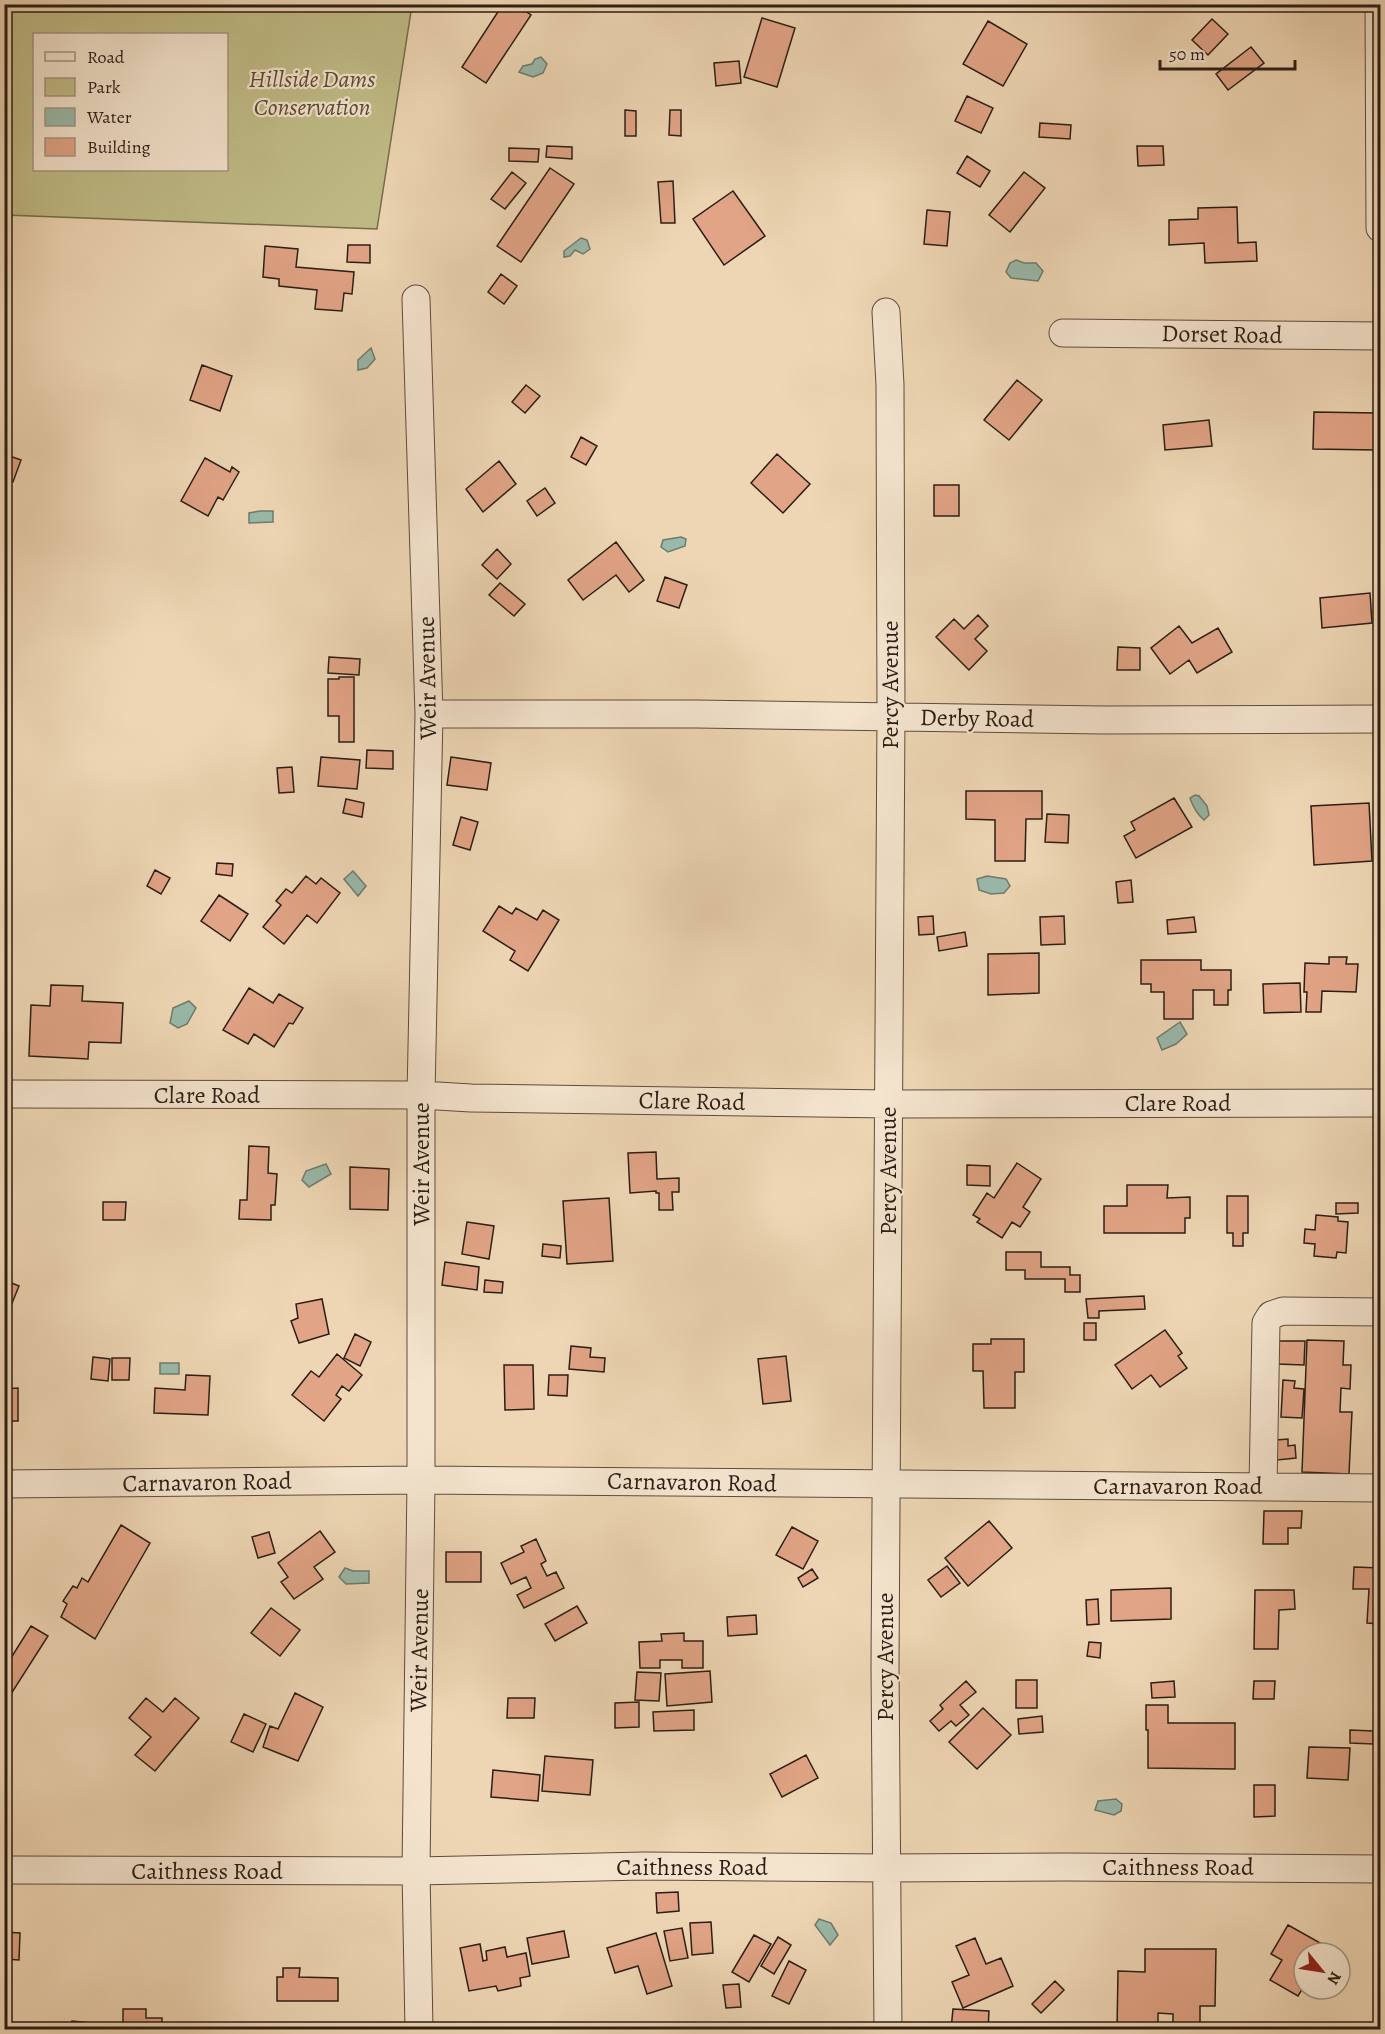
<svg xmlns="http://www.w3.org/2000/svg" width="1385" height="2034" viewBox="0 0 1385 2034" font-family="Alegreya,serif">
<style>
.green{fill:#c0bc87;stroke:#766d4e;stroke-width:1.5;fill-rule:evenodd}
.water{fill:#99b9aa;stroke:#6d7b6f;stroke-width:1.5}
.building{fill:#e1a486;stroke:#2c1e16;stroke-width:1.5}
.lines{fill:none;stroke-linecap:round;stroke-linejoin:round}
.minor-casing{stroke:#5c4c3e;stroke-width:29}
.minor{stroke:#f4e4ce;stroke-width:27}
.labels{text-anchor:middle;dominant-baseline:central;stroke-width:4.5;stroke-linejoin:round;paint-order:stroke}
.park-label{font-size:24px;font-style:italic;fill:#584d38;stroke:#f4e4ce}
.street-label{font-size:24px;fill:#2c1e16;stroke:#f4e4ce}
</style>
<rect width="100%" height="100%" fill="#eed6b4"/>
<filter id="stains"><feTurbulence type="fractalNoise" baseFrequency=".00333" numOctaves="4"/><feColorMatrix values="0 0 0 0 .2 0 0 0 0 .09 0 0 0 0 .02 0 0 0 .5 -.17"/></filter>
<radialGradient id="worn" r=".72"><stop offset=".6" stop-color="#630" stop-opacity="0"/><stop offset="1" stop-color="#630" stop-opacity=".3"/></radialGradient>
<path class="green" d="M 5,4 L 412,5 L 377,229 L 5,215 ZM 34,34 L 226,34 L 226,170 L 34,170 Z"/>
<path class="water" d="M 541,57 L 547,64 L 543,73 L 533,77 L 519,72 L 523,66 L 532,64 L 535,59 Z
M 581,238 L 587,240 L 590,249 L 583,254 L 575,250 L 570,256 L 564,257 L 564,251 Z
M 1016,260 L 1024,263 L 1036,263 L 1043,271 L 1038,281 L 1011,278 L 1006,272 L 1010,263 Z
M 371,348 L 375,359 L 367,368 L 358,370 L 358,360 Z
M 260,511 L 273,511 L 273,522 L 249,523 L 249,513 Z
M 681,537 L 686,539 L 685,546 L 668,552 L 661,547 L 663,540 Z
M 1195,795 L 1199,796 L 1207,806 L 1209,815 L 1204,820 C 1197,814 1193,807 1190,798 Z
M 353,871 L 366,886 L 358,896 L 344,879 Z
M 987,876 L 1006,879 L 1010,886 L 1004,893 L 991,894 L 979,890 L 977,879 Z
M 189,1001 L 196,1008 L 187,1024 L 178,1028 L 170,1023 L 173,1008 Z
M 1180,1022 L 1187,1034 L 1176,1044 L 1162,1050 L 1157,1038 Z
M 326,1164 L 331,1174 L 309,1187 L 302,1180 L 306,1171 Z
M 160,1363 L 179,1363 L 179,1374 L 160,1374 Z
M 345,1568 L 353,1571 L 369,1571 L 369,1583 L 346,1584 L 339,1577 Z
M 1116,1799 L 1122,1804 L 1121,1811 L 1114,1815 L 1095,1810 L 1098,1801 Z
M 819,1919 L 831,1923 L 838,1935 L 830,1945 L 815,1925 Z"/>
<path class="building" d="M 503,4 L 515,4 L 531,15 L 486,83 L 462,67 Z
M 762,18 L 795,28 L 777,87 L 744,77 Z
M 1212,19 L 1228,34 L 1208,55 L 1192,40 Z
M 988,21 L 1027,44 L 1003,86 L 963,64 Z
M 1251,47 L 1264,63 L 1228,90 L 1216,74 Z
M 739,61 L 741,83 L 716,86 L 714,63 Z
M 967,96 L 993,108 L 981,133 L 955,121 Z
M 625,110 L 636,111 L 636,136 L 625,136 Z
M 670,110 L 681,110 L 681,136 L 669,135 Z
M 1040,123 L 1071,125 L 1070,139 L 1039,137 Z
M 547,146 L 572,147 L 572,159 L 546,157 Z
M 1137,146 L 1163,146 L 1164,165 L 1138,166 Z
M 509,148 L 539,149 L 538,162 L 509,161 Z
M 967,156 L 990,171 L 980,187 L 957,173 Z
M 550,168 L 574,184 L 521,262 L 497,246 Z
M 512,172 L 526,183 L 505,209 L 491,199 Z
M 1024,172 L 1045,188 L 1010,232 L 989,215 Z
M 673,181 L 675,223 L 661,223 L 658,182 Z
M 733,191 L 765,236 L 724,265 L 693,219 Z
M 1237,207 L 1238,243 L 1256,242 L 1257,261 L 1205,263 L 1204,243 L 1169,245 L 1169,220 L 1198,219 L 1198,208 Z
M 927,210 L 950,212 L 947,246 L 924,244 Z
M 348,245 L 370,245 L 370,263 L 347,262 Z
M 265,246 L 298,249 L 296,267 L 354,272 L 352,294 L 344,293 L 342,311 L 315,309 L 317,290 L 279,286 L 279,279 L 263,277 Z
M 501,274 L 517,286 L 504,304 L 488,292 Z
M 202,365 L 232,376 L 220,411 L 190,400 Z
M 1017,380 L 1042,400 L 1009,440 L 984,420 Z
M 526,385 L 540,396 L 525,413 L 512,402 Z
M 1314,412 L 1377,413 L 1377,450 L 1313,449 Z
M 1209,420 L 1212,446 L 1165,450 L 1163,425 Z
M 581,437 L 597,446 L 586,465 L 571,457 Z
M 4,454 L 21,460 L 13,482 L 4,480 Z
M 777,454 L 810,484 L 783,513 L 751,483 Z
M 205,458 L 230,472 L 232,467 L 239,472 L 223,500 L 218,497 L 208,516 L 181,501 Z
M 499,461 L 516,484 L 483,512 L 466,489 Z
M 934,485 L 959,485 L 959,516 L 934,516 Z
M 545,488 L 555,503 L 537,516 L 527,501 Z
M 616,542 L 644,580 L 629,592 L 616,575 L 583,600 L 568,580 Z
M 497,549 L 511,564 L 497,579 L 482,565 Z
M 665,577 L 687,585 L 679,608 L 657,601 Z
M 500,583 L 525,604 L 514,616 L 489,595 Z
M 1370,593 L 1372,623 L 1322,628 L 1320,598 Z
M 978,615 L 988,626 L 975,639 L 987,651 L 969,670 L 936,637 L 954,619 L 964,629 Z
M 1179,626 L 1192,643 L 1218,628 L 1232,652 L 1197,673 L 1189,660 L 1170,674 L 1151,648 Z
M 1118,647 L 1140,648 L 1140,670 L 1117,670 Z
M 329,657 L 360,659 L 359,675 L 328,673 Z
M 339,677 L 354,677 L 354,742 L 339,742 L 339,716 L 328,716 L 328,679 L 339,679 Z
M 367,750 L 393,751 L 393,769 L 366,768 Z
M 321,757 L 360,760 L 357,789 L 318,786 Z
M 451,757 L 491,763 L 487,790 L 447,785 Z
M 292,767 L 294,792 L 279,793 L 277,768 Z
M 966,791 L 1042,791 L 1042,819 L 1026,819 L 1025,861 L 995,861 L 995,820 L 966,819 Z
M 1174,798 L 1192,827 L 1136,858 L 1124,836 L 1135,830 L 1131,822 Z
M 346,799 L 364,803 L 362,817 L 343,813 Z
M 1369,803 L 1372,861 L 1314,865 L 1311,806 Z
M 1047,814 L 1069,815 L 1068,843 L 1045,842 Z
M 461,817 L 478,822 L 470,850 L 453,845 Z
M 217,863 L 233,864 L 232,876 L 216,874 Z
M 155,870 L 170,878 L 161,894 L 147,886 Z
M 306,876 L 316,884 L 321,878 L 340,893 L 317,923 L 307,915 L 284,944 L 263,927 L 281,905 L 276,901 L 286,889 L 292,893 Z
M 1131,880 L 1133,902 L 1118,903 L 1116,882 Z
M 219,895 L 248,914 L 230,941 L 201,921 Z
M 499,906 L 512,914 L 516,908 L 537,920 L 543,910 L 559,920 L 528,971 L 510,960 L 515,951 L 483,931 Z
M 933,916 L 934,934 L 919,935 L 918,917 Z
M 1064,916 L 1065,944 L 1041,945 L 1040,917 Z
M 1194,917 L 1196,932 L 1168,934 L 1167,920 Z
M 965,932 L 967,946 L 939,951 L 937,937 Z
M 1039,953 L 1039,993 L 988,995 L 988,954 Z
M 1329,957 L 1347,957 L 1346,964 L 1358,964 L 1356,992 L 1322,991 L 1321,1012 L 1306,1012 L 1307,992 L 1304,992 L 1305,963 L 1329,964 Z
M 1141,960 L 1201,960 L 1201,970 L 1231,970 L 1231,990 L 1228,990 L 1228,1005 L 1214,1005 L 1214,990 L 1193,990 L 1193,1019 L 1164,1019 L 1164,992 L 1151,992 L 1151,984 L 1141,984 Z
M 1300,983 L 1301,1012 L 1264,1013 L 1263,984 Z
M 51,985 L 83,986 L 82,1001 L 123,1003 L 121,1043 L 89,1042 L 88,1059 L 29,1056 L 31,1005 L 50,1006 Z
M 249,988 L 273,1003 L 279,994 L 303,1008 L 293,1024 L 289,1023 L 274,1047 L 254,1034 L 248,1044 L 223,1030 Z
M 249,1146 L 269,1147 L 268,1173 L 277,1174 L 275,1205 L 271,1205 L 271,1220 L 239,1219 L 240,1200 L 247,1200 Z
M 656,1152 L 657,1179 L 679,1178 L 679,1192 L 672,1192 L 673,1210 L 659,1210 L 659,1193 L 656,1193 L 656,1191 L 630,1193 L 628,1153 Z
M 1017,1163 L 1041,1179 L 1023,1207 L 1030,1212 L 1020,1227 L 1012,1222 L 1002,1238 L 977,1222 L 980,1219 L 973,1215 L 987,1193 L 994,1198 Z
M 967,1165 L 990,1166 L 990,1186 L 967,1185 Z
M 350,1167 L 389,1169 L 388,1210 L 350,1209 Z
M 1127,1185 L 1168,1185 L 1167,1198 L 1190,1197 L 1190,1218 L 1185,1218 L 1185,1233 L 1104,1233 L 1104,1206 L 1127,1206 Z
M 1227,1196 L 1248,1196 L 1248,1233 L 1243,1233 L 1243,1246 L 1233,1246 L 1233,1233 L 1227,1233 Z
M 609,1198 L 613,1261 L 567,1264 L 563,1201 Z
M 103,1202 L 126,1202 L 125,1220 L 103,1220 Z
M 1336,1203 L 1358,1203 L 1358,1213 L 1336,1214 Z
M 1316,1215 L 1338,1217 L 1338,1221 L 1348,1222 L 1346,1253 L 1337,1252 L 1336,1258 L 1314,1256 L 1315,1244 L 1304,1243 L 1305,1229 L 1315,1230 Z
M 467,1222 L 494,1226 L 489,1259 L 462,1254 Z
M 543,1244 L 561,1246 L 560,1258 L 542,1256 Z
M 1006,1252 L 1041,1252 L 1041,1267 L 1070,1267 L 1070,1275 L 1080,1275 L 1080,1292 L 1065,1292 L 1065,1279 L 1025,1279 L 1025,1270 L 1006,1270 Z
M 445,1262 L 479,1267 L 477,1290 L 442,1285 Z
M 4,1280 L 19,1286 L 4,1323 Z
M 485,1280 L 503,1282 L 502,1293 L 484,1292 Z
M 1144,1296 L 1145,1309 L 1099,1311 L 1099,1318 L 1088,1318 L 1086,1299 Z
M 322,1299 L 329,1334 L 299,1343 L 291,1321 L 298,1318 L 296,1304 Z
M 1084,1323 L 1096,1323 L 1096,1340 L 1084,1340 Z
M 1165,1330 L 1182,1353 L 1178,1356 L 1187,1368 L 1160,1387 L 1151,1375 L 1132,1389 L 1115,1365 Z
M 355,1334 L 371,1342 L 360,1366 L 344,1358 Z
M 991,1339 L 1024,1339 L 1024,1372 L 1015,1372 L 1015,1408 L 984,1408 L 983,1371 L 973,1371 L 973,1344 L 991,1344 Z
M 1307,1340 L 1344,1341 L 1343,1365 L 1351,1365 L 1350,1389 L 1341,1388 L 1340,1412 L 1352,1412 L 1349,1474 L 1302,1472 Z
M 1277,1341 L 1305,1341 L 1304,1365 L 1277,1364 Z
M 571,1346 L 591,1348 L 590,1357 L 605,1358 L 604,1372 L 569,1369 Z
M 337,1354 L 362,1375 L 349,1391 L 342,1386 L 336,1395 L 341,1399 L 324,1421 L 292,1395 L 311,1371 L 319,1377 Z
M 786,1356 L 791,1401 L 763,1404 L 758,1359 Z
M 93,1357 L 110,1359 L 108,1381 L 91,1379 Z
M 112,1358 L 130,1358 L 129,1380 L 112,1380 Z
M 504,1365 L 533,1365 L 534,1409 L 505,1410 Z
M 186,1375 L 210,1376 L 208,1415 L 154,1413 L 155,1388 L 185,1390 Z
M 549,1375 L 568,1375 L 567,1396 L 548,1395 Z
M 1283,1380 L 1295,1381 L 1294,1388 L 1304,1389 L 1302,1418 L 1281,1417 Z
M 18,1388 L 18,1421 L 4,1421 L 4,1389 Z
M 1288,1439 L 1288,1446 L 1295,1445 L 1296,1458 L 1277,1460 L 1276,1440 Z
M 1264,1511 L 1302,1511 L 1301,1528 L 1288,1528 L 1288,1544 L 1263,1544 Z
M 989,1521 L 1012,1548 L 968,1586 L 945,1558 Z
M 121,1525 L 150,1543 L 95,1639 L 61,1617 L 67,1604 L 63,1601 L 73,1586 L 77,1588 L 82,1578 L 88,1582 Z
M 792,1527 L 818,1541 L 803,1569 L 776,1555 Z
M 320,1531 L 335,1552 L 314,1567 L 323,1579 L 294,1599 L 281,1582 L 288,1577 L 278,1563 Z
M 269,1532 L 275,1553 L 258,1558 L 252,1537 Z
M 536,1539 L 546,1561 L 541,1564 L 547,1576 L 556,1572 L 564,1588 L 524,1608 L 517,1595 L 531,1588 L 526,1577 L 511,1584 L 501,1563 L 524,1552 L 521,1546 Z
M 446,1552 L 481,1552 L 481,1582 L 446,1582 Z
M 947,1566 L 960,1583 L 941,1597 L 928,1580 Z
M 1354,1567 L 1380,1568 L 1380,1624 L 1367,1623 L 1369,1589 L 1353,1589 Z
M 812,1569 L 818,1578 L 803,1587 L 798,1578 Z
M 1171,1588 L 1171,1619 L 1111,1621 L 1111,1590 Z
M 1255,1590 L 1294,1590 L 1295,1609 L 1279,1610 L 1278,1649 L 1254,1649 Z
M 1098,1599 L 1099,1624 L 1087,1625 L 1086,1600 Z
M 577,1606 L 587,1623 L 555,1641 L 545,1624 Z
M 271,1608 L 300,1630 L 280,1656 L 251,1633 Z
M 756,1615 L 757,1634 L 728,1636 L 727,1617 Z
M 31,1626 L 48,1636 L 4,1705 L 4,1669 Z
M 684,1633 L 684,1641 L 703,1641 L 703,1668 L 682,1668 L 682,1660 L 660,1660 L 660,1668 L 640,1668 L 639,1642 L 662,1641 L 661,1634 Z
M 1089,1642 L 1101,1643 L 1100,1658 L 1087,1656 Z
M 710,1671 L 712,1702 L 667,1706 L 665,1674 Z
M 637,1672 L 661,1673 L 659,1701 L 635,1700 Z
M 1016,1680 L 1037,1680 L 1037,1708 L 1016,1708 Z
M 966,1681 L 976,1692 L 960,1705 L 969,1715 L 956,1726 L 951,1721 L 939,1731 L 930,1721 L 943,1709 L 940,1705 Z
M 1174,1681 L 1175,1697 L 1152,1698 L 1151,1683 Z
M 1254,1681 L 1275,1681 L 1274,1699 L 1253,1699 Z
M 295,1693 L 323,1707 L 298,1761 L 263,1747 L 270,1726 L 278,1729 Z
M 146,1698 L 163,1712 L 175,1698 L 199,1718 L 155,1771 L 135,1755 L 151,1737 L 129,1718 Z
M 508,1698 L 535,1698 L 534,1718 L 507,1718 Z
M 639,1702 L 639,1727 L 615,1728 L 615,1703 Z
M 1146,1705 L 1168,1705 L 1168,1723 L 1235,1723 L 1235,1769 L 1148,1768 L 1148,1730 L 1146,1730 Z
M 983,1708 L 1011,1735 L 977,1769 L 949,1742 Z
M 694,1710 L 694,1730 L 654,1731 L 653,1712 Z
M 244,1714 L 266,1724 L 253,1752 L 231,1742 Z
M 1042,1716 L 1043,1732 L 1019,1734 L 1018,1719 Z
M 1350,1730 L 1373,1731 L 1373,1744 L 1350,1743 Z
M 1309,1747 L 1350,1748 L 1348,1780 L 1307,1778 Z
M 806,1755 L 818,1778 L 782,1797 L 770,1774 Z
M 545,1756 L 593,1760 L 590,1795 L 542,1791 Z
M 493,1770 L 540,1775 L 538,1801 L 491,1797 Z
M 1254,1785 L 1275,1785 L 1275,1816 L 1254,1817 Z
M 678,1892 L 679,1911 L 657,1913 L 656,1893 Z
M 711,1922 L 713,1953 L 692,1955 L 690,1923 Z
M 1288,1925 L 1322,1944 L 1316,1953 L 1304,1953 L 1304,1986 L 1298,1996 L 1270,1980 L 1282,1960 L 1271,1954 Z
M 682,1928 L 688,1958 L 670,1961 L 664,1931 Z
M 564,1931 L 569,1957 L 532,1964 L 527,1938 Z
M 4,1932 L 20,1933 L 19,1960 L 4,1959 Z
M 656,1933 L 672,1986 L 647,1994 L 638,1966 L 615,1973 L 607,1948 Z
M 754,1935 L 771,1944 L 749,1982 L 732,1972 Z
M 778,1937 L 791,1945 L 774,1974 L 761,1966 Z
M 975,1938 L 986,1964 L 1001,1958 L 1013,1986 L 963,2008 L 952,1982 L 969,1975 L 956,1946 Z
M 480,1944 L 483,1961 L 487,1960 L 486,1951 L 505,1947 L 507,1957 L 526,1953 L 530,1976 L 520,1978 L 521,1986 L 498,1991 L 496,1986 L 469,1991 L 460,1948 Z
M 1145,1949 L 1216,1949 L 1215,2006 L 1200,2006 L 1200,2030 L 1173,2030 L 1173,2014 L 1158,2013 L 1158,2030 L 1117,2030 L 1118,1971 L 1145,1972 Z
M 789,1961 L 806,1970 L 789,2004 L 772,1996 Z
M 283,1968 L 300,1968 L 299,1977 L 338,1978 L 338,2001 L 277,2001 L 277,1977 L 283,1977 Z
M 1055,1981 L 1064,1990 L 1041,2013 L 1032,2004 Z
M 739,1984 L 741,2007 L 726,2008 L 723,1985 Z
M 1380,2004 L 1380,2023 L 1374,2023 L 1374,2005 Z
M 123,2009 L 146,2009 L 146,2018 L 162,2018 L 162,2030 L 123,2030 Z
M 953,2009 L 989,2011 L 988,2030 L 951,2029 Z
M 72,2021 L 90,2023 L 89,2030 L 71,2030 Z"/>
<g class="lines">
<defs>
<path id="minor" d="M 1379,4 L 1380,228
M 416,299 L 429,714 L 421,1095 L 421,1480 L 416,1871 L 419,2030
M 886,312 L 890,385 L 891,716 L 885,1667 L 888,2030
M 1063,333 L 1380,336
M 429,714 L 696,714 L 1103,720 L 1380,719
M 4,1094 L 421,1095 L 471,1098 L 889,1104 L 1380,1103
M 4,1484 L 421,1480 L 1380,1488
M 1263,1487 L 1266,1323 L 1271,1315 L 1283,1311 L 1380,1312
M 4,1870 L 416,1871 L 644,1866 L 886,1868 L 1066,1867 L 1380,1869"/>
</defs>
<use href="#minor" class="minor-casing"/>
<use href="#minor" class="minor"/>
</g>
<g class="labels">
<g class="park-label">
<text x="312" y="79">Hillside Dams<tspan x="312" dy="28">Conservation</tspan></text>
</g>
<g class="street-label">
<text transform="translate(1222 334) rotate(1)">Dorset Road</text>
<text transform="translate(427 678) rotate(-91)">Weir Avenue</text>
<text transform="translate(890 685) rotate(-90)">Percy Avenue</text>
<text transform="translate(977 718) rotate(1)">Derby Road</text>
<text x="207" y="1095">Clare Road</text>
<text transform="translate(692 1101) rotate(1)">Clare Road</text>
<text x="1178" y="1103">Clare Road</text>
<text transform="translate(421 1164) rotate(-90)">Weir Avenue</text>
<text transform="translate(888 1171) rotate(-90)">Percy Avenue</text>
<text transform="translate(207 1482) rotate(-1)">Carnavaron Road</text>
<text transform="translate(692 1482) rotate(1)">Carnavaron Road</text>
<text x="1178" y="1486">Carnavaron Road</text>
<text transform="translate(419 1650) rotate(-89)">Weir Avenue</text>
<text transform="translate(885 1657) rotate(-90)">Percy Avenue</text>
<text x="692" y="1867">Caithness Road</text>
<text x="1178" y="1867">Caithness Road</text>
<text x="207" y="1871">Caithness Road</text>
</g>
</g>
<rect width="1385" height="2034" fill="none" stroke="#eed6b4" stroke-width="24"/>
<rect x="6" y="6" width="1373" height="2022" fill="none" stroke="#2c1e16" stroke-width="3"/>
<rect x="12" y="12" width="1361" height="2010" fill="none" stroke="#2c1e16" stroke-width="1.5"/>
<rect x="33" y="33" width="195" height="138" fill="#f4e4ce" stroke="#a49584" stroke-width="1.5"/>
<rect x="45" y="52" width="30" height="9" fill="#f4e4ce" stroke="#a49584" stroke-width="1.5"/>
<text x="87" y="63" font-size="18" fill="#2c1e16">Road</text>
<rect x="45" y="78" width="30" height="18" fill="#c0bc87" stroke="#a49584" stroke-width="1.5"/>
<text x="87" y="93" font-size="18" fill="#2c1e16">Park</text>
<rect x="45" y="108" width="30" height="18" fill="#99b9aa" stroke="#a49584" stroke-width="1.5"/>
<text x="87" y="123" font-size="18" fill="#2c1e16">Water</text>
<rect x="45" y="138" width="30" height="18" fill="#e1a486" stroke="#a49584" stroke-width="1.5"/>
<text x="87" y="153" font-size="18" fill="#2c1e16">Building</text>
<g transform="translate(1322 1971) rotate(120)"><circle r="28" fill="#f4e4ce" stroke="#a49584" stroke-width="1.5"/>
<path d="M0-4.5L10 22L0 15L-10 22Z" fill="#8f2418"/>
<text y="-9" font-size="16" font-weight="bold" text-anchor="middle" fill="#2c1e16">N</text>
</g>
<path d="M1160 60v9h135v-9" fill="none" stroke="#2c1e16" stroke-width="3"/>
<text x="1169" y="60" font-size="18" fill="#2c1e16" stroke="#f4e4ce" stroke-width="4.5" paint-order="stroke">50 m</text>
<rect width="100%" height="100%" filter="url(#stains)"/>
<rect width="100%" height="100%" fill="url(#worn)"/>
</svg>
